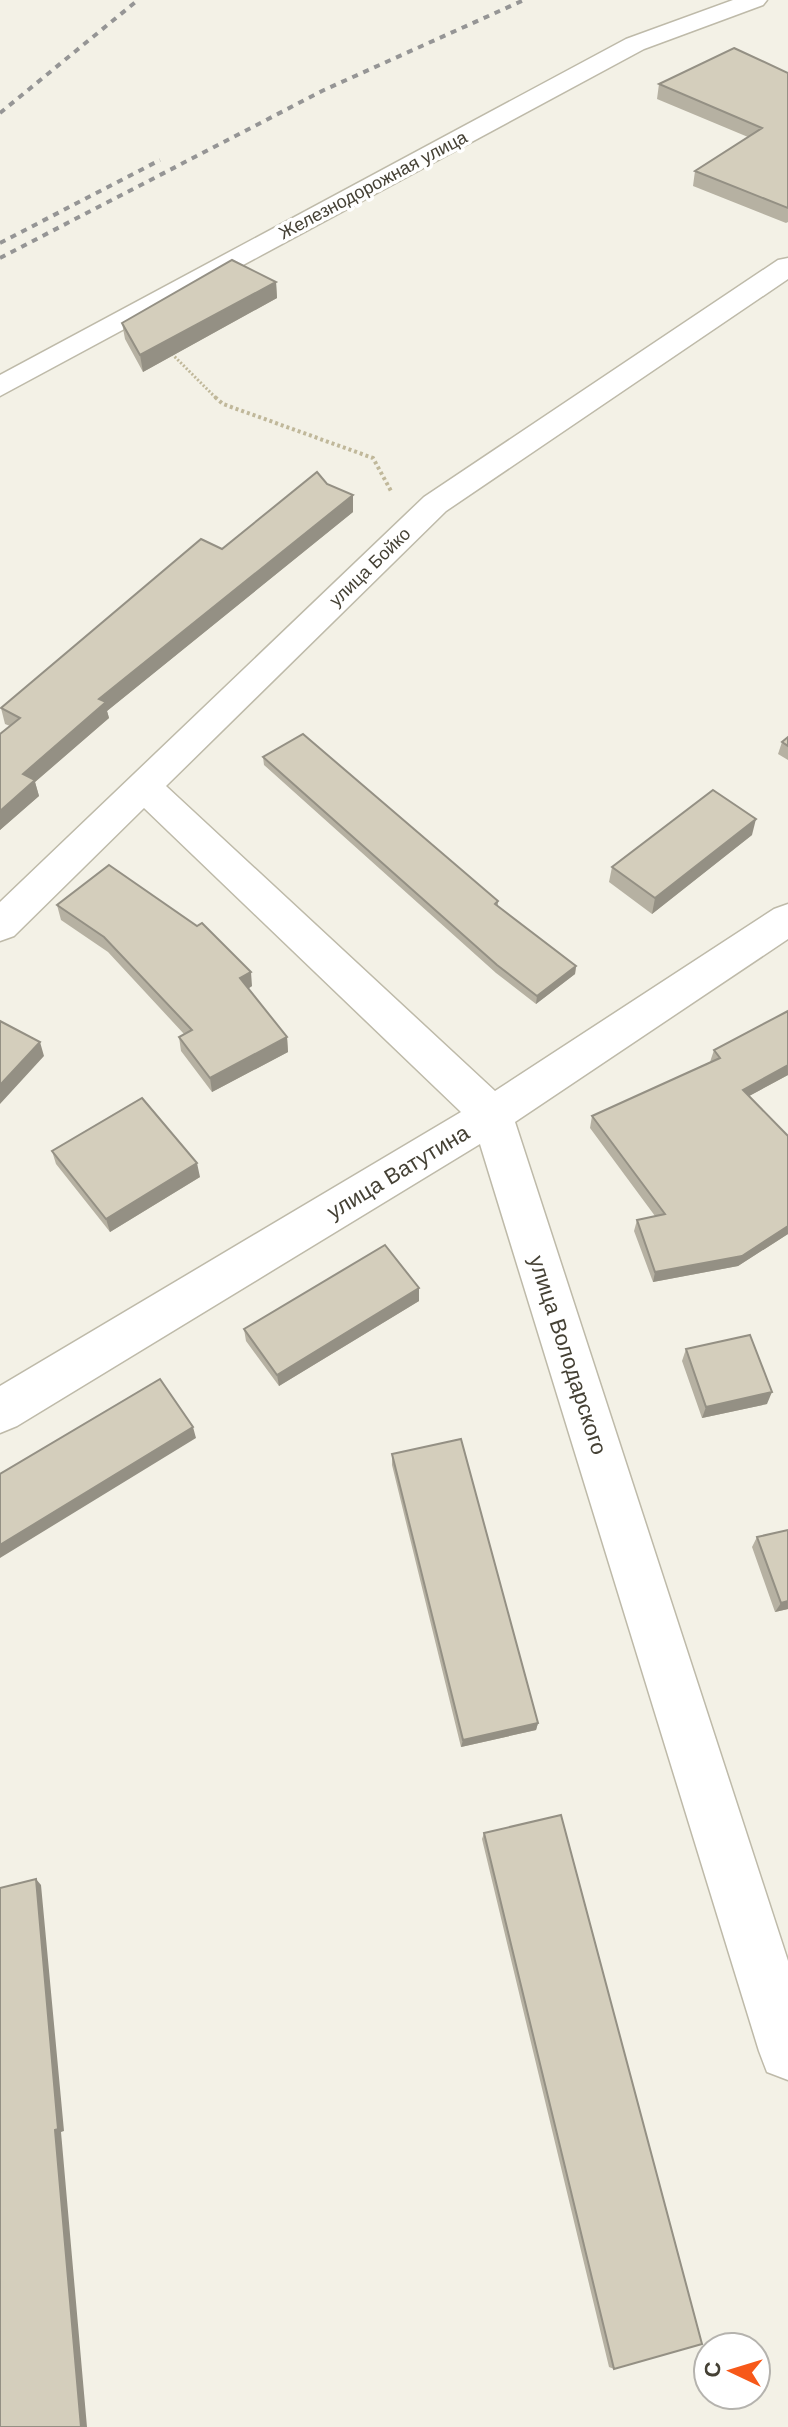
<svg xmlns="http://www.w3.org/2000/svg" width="788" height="2427" viewBox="0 0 788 2427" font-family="Helvetica,sans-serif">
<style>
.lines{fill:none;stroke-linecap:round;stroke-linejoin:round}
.street-casing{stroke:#bebaa9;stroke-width:3}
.path-far1{stroke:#c0b89a;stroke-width:3;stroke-dasharray:2 2;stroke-linecap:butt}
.path{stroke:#c0b89a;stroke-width:4;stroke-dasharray:3 3;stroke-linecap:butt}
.street{fill:#fff;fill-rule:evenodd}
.rail{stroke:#959595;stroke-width:4;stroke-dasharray:6 6;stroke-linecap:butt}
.wall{fill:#b6b1a2}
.shaded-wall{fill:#949084}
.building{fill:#d4cebc;stroke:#949084;stroke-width:2}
.labels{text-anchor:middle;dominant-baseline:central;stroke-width:7;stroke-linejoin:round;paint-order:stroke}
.far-street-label{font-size:18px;fill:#454135;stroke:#fff}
.street-label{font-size:22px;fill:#454135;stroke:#fff}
</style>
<rect width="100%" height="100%" fill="#f3f1e6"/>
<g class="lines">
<defs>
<path id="street" d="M 733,0 L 767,0 L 763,5 L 644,49 L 0,396 L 0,375 L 626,39 Z
M 788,258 L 788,279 L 446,511 L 166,786 L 495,1091 L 774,909 L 788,904 L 788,939 L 515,1122 L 788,1961 L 788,2080 L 767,2072 L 759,2051 L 480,1144 L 17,1426 L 0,1433 L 0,1386 L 461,1112 L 144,808 L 14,936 L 0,941 L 0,902 L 424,497 L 778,260 Z"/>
</defs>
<use href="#street" class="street-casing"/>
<path class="path-far1" d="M 169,351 L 217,399"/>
<path class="path" d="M 215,397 L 223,404 L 373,458 L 391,491"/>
<use href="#street" class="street"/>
<path class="rail" d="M 0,113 L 138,0
M 0,243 L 160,160
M 0,258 L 324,90 L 524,0"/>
</g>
<path class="wall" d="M 788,73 L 788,222 L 786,223 L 693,186 L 695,171 L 748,137 L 657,99 L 659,84 Z
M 276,282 L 277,298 L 143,372 L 125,339 L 122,323 Z
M 327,484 L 353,512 L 107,711 L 109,718 L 35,782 L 39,796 L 0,830 L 0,734 L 10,726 L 5,724 L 1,708 L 222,549 Z
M 788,737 L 788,760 L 778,754 L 782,742 Z
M 263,757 L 498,901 L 498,906 L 576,966 L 575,974 L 536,1004 L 496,973 L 264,765 Z
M 752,835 L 652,914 L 609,882 L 612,867 Z
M 57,905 L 252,986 L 248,989 L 287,1037 L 288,1052 L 212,1092 L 181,1051 L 179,1037 L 184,1034 L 108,952 L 61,920 Z
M 788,1011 L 788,1075 L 749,1096 L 788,1136 L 788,1234 L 738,1266 L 653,1282 L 634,1231 L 637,1220 L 655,1216 L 590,1128 L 592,1116 L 710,1062 L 714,1050 Z
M 52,1151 L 200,1177 L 110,1232 L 56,1164 Z
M 419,1288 L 419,1301 L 279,1386 L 246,1341 L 244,1329 Z
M 686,1349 L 767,1404 L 702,1418 L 682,1361 Z
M 392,1454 L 538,1723 L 536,1730 L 461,1747 L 392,1465 Z
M 788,1530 L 788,1609 L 775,1612 L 752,1547 L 757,1537 Z
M 484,1833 L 614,2369 L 609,2367 L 482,1839 Z"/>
<path class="shaded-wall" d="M 276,282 L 277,298 L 143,372 L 140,355 Z
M 353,495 L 353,512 L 107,711 L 109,718 L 35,782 L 39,796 L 0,830 L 0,811 L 23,774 L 99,699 Z
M 756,819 L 752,835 L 652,914 L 655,898 Z
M 576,966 L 575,974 L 536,1004 L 537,996 Z
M 251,972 L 252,986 L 241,993 L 240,978 Z
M 287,1037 L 288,1052 L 212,1092 L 210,1078 Z
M 40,1042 L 44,1056 L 0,1104 L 0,1085 Z
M 788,1065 L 788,1075 L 740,1101 L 743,1090 Z
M 197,1163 L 200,1177 L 110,1232 L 106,1219 Z
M 788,1226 L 788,1234 L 738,1266 L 653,1282 L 655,1272 Z
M 419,1288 L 419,1301 L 279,1386 L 277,1375 Z
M 772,1392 L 767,1404 L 702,1418 L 706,1407 Z
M 193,1427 L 196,1438 L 0,1558 L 0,1545 Z
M 788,1601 L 788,1609 L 775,1612 L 781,1603 Z
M 538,1723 L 536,1730 L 461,1747 L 463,1740 Z
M 36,1879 L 41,1885 L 64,2131 L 61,2132 L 87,2427 L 81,2427 L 55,2130 Z"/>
<path class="building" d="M 734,48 L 788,73 L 788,208 L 695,171 L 762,128 L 659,84 Z
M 232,260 L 276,282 L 140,355 L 122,323 Z
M 317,472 L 327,484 L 353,495 L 99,699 L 106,702 L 23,774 L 35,780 L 0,811 L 0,734 L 20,718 L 1,708 L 201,539 L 222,549 Z
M 303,734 L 498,901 L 495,904 L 576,966 L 537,996 L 497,965 L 263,757 Z
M 788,737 L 788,746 L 782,742 Z
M 713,790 L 756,819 L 655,898 L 612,867 Z
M 109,865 L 197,926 L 202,923 L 251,972 L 240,978 L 287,1037 L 210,1078 L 179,1037 L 192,1030 L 104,937 L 57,905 Z
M 788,1011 L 788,1065 L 743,1090 L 788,1136 L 788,1226 L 742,1256 L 655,1272 L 637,1220 L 665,1214 L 592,1116 L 720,1058 L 714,1050 Z
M 0,1021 L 40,1042 L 0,1085 Z
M 142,1098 L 197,1163 L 106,1219 L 52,1151 Z
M 385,1245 L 419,1288 L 277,1375 L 244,1329 Z
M 750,1335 L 772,1392 L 706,1407 L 686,1349 Z
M 160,1379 L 193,1427 L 0,1545 L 0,1474 Z
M 461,1439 L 538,1723 L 463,1740 L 392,1454 Z
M 788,1530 L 788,1601 L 781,1603 L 757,1537 Z
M 561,1815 L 702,2344 L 614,2369 L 484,1833 Z
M 36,1879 L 58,2129 L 55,2130 L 81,2427 L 0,2427 L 0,1888 Z"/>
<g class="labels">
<g class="far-street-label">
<text transform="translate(373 185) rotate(-28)">Железнодорожная улица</text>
<text transform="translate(370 567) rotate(-44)">улица Бойко</text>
</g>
<g class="street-label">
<text transform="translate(398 1172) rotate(-31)">улица Ватутина</text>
<text transform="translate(568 1355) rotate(72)">улица Володарского</text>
</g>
</g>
<g transform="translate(732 2371) rotate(274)"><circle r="38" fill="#ffffff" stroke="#b5b3ae" stroke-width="2"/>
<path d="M0-6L14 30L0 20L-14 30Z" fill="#f75819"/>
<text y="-12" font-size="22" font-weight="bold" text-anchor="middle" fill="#454135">С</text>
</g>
</svg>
